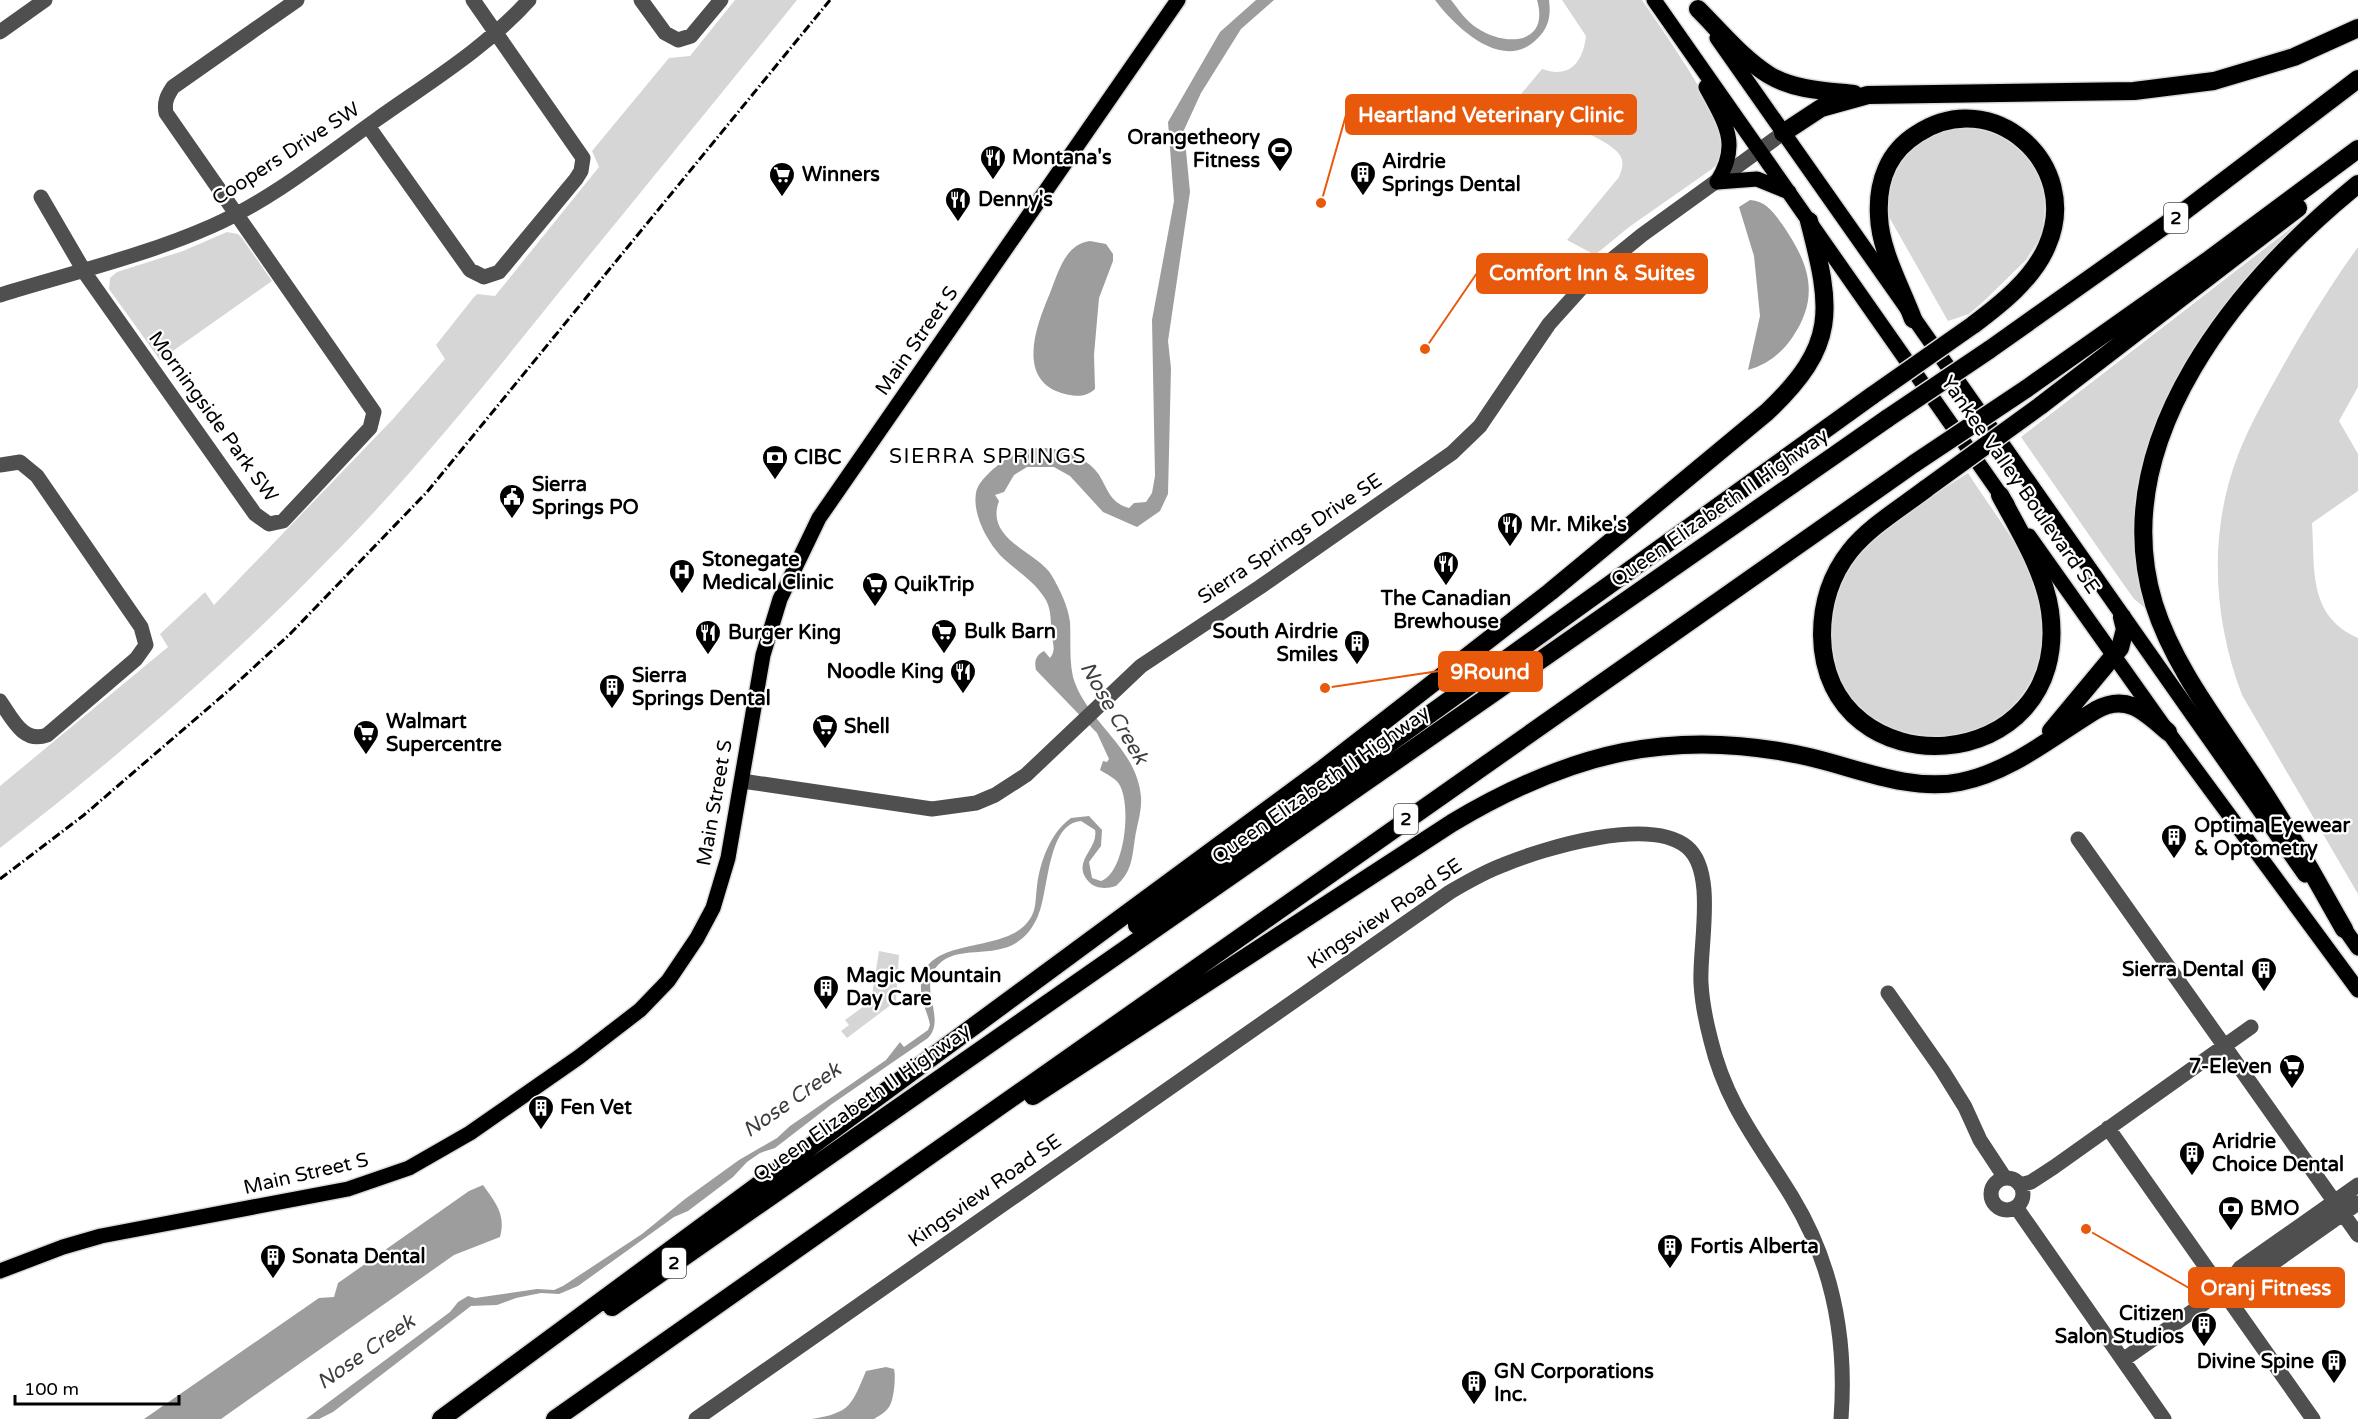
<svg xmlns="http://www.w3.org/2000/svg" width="2358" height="1419" viewBox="0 0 2358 1419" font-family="'Varela Round',sans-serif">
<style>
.green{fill:#d6d6d6}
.water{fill:#9d9d9d}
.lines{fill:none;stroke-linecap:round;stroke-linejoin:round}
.major-casing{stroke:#dbdbdb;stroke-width:18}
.highway-casing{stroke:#dbdbdb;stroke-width:21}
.minor{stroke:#4f4f4f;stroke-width:15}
.major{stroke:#000;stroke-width:15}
.highway{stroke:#000;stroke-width:18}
.rail{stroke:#000;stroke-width:3;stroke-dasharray:9 3 1.5 3;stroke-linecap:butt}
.highway-bridge-casing{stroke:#dbdbdb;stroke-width:21;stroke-linecap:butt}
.highway-bridge{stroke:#000;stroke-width:18}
.labels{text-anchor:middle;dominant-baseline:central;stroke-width:4.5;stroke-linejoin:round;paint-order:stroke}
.shield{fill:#fff;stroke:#4c4c4c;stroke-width:1.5}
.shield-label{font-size:18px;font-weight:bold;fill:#000}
.poi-label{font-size:20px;font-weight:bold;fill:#000;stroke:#fff;text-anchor:start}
.street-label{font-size:20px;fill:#000;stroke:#fff}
.neighbourhood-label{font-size:21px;letter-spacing:1.5px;fill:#000;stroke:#fff}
.water-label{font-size:21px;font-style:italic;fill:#3e3e3e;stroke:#fff}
.leader{fill:none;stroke:#e8590c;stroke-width:2}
.callout-dot{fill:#e8590c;stroke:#fff;stroke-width:2}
.callout{fill:#e8590c;stroke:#e8590c;stroke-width:2}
.callout-label{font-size:21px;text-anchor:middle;font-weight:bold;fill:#fff}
</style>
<rect width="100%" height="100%" fill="#fff"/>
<path class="green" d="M 735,0 L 797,0 C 717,99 637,197 556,296 C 483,387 409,479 326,562 C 225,666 115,759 0,848 L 0,786 L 168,647 L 160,634 L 205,592 L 214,605 L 393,419 L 445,359 L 436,345 L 474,297 L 477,294 L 495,296 L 599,167 L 592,151 L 669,58 L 690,56 Z
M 1562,0 L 1642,0 C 1661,28 1723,115 1724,145 C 1724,156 1719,162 1712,169 L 1629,227 L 1595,255 L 1567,240 L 1619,177 C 1622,169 1625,162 1619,154 C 1610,141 1569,125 1553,117 L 1555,112 L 1521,94 L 1542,69 C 1569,79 1583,63 1586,36 Z
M 1975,124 L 2008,137 L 2028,157 L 2042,178 L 2045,207 L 2042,235 L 2026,260 L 1984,301 L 1969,314 L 1948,321 L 1884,208 L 1891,170 L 1913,141 L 1946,125 Z
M 2348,184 L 2250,275 L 2189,359 L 2148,449 L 2135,529 L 2139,578 L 2146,604 L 2144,607 L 2134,599 L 2105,558 L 2021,437 Z
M 227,232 L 238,234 L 242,238 L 272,281 L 160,360 L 109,289 L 110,278 L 117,272 L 183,251 Z
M 2358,247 L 2358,387 L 2339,421 L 2358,454 L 2358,491 L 2312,523 C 2315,570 2308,616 2358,638 L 2358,894 L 2242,695 C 2213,618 2208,533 2238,455 C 2250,424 2267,395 2283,366 C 2306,325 2330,286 2358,247 Z
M 1968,473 C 1990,508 2038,568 2043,608 C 2053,689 1988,756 1906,733 C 1878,725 1854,708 1840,681 C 1837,673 1836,663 1834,654 C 1832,644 1828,633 1827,623 C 1827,611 1836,586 1842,576 C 1865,533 1928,500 1968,473 Z
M 879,951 L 899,955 L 896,1001 L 847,1038 L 841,1031 L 849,1025 L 845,1020 L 871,1001 Z"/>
<path class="water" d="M 1256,0 L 1274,0 L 1241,29 L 1201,93 L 1184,130 L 1190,192 L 1168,341 L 1171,368 L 1168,494 L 1160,511 L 1137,527 L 1103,512 L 1070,476 L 1054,467 L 1027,467 L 1014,475 L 1004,492 L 995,495 L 999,501 C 984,540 1040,553 1052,576 C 1060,590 1068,606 1070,622 C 1071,640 1069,659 1073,677 C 1086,722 1137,747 1141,797 C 1142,811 1137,825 1135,838 C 1132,858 1132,872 1116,886 C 1106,889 1096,889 1089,882 C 1070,862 1099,849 1095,830 L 1081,821 C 1047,823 1049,892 1038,916 C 1014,971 963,938 938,965 C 917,988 947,1018 928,1038 L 832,1104 L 775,1148 L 760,1153 L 747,1162 L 733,1177 L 688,1211 L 674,1217 L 578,1286 L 559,1294 L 541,1293 L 516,1298 L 497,1305 L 471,1306 L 333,1412 L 319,1419 L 306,1419 L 450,1312 L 458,1302 L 468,1296 L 475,1298 L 537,1289 L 554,1290 L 563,1286 L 642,1234 L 685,1199 L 739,1160 L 777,1138 L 790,1126 L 886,1060 L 900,1042 L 904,1047 L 928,1030 L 930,1025 C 928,1013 921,1002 921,989 C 920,935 998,955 1026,924 C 1037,912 1035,902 1037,886 C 1040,862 1050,833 1071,818 L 1089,816 L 1102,830 L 1101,846 L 1089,862 L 1092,878 L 1101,881 C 1125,873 1132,804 1119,784 C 1115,778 1106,774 1100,770 L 1103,761 L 1107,762 L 1109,759 L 1097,733 L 1036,670 C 1034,661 1036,655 1044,651 L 1050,658 C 1057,649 1052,642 1051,632 C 1051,619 1051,607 1044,597 C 1033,580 1018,572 1004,559 C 989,545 972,515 976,493 C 978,481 993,469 1002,462 C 1020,448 1041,445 1062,451 C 1078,455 1095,465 1102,480 C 1109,493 1112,503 1129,508 L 1134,503 L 1146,502 L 1152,493 L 1155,476 L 1152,320 L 1174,201 L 1168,122 L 1220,32 Z
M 1435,0 L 1451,0 C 1459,10 1466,21 1477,28 C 1505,47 1550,45 1537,0 L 1549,0 C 1551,15 1549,27 1538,38 C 1504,74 1456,28 1435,0 Z
M 1750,200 C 1766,201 1773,212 1782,224 C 1809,263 1821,296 1792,338 C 1781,354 1766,365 1748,370 L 1760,316 L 1754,256 L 1739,207 Z
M 1090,241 L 1106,244 L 1113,254 L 1113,261 L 1099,298 L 1094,355 L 1095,389 C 1086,397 1077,397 1065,394 C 1015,381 1036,326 1050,293 C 1058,273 1065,244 1090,241 Z
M 483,1185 C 496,1203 506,1215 500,1237 L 454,1255 L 221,1419 L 144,1419 L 319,1298 L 334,1297 L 338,1283 L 469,1191 Z
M 886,1367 L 894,1369 C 896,1377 894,1400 889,1407 C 886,1412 879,1416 874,1419 L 812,1419 C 851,1413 852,1404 866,1371 Z"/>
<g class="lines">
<defs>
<path id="major" d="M 1654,0 L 2007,504
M 1717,38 L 2305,875
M 1706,87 C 1725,123 1741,144 1717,182
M 1717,182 L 1757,179 L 1789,192
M 2029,536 L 2168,732 L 2358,990
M 2339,921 L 2358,948
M 0,1271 L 63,1247 L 101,1236 L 348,1189 L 409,1168 L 470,1133 L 579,1057 L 640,1010 L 668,981 L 697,938 L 713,908 L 728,858 L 763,655 L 780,599 L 819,518 L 1178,0"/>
<path id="highway" d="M 1698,9 C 1720,31 1742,58 1769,75 C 1794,90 1826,91 1854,94
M 1783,133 L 1821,108 L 1868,95 L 2134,91 L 2214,81 L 2294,57 L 2358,28
M 1913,319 C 1901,287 1880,250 1879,216 C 1877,182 1888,152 1917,134 C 1992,84 2083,164 2047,246 C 2033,279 2001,304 1973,325
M 1989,350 L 2178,216 L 2358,79
M 2026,389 L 2210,259 L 2358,149
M 2040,406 L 2298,208
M 1927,488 C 1901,508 1870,526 1850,551 C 1831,575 1822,605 1822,635 C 1824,793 2073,780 2050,611 C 2044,570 2019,531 2000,495
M 2051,731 L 2120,648 L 2125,629 L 2122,617
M 1137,925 L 1873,395
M 2344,929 C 2317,882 2291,833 2261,788 C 2224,730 2175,671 2154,604 C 2104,439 2240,280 2358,184
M 1033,1096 L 1452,823 C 1569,753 1673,726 1809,757 C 1857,768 1910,792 1960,782 C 2011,772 2053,736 2096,710 C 2127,693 2145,712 2168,732
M 612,1307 L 1888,418
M 441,1419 L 1320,771 L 1550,592 L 1767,412 C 1838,345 1832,310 1809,221
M 555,1419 L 1915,463"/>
</defs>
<use href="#major" class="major-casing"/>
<use href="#highway" class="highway-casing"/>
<path class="minor" d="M 641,0 L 665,33 L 678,40 L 691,36 L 721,0
M 0,32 L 45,0
M 368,126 L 470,270 L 484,277 L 499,272 L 576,179 L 581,171 L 583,158 L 473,0
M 41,197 L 87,276 L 255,514 L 269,524 L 283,521 L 370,428 L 374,412 L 166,113 C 164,102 167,96 173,87 L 297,0
M 0,295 C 71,273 144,256 212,226 C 271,200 324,157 376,120 C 428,83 486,48 529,0
M 0,465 L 20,462 L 37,476 L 141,627 L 146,645 L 136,659 L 47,735 C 23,744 12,718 0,701
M 742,781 L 932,809 L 976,803 L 995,795 L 1026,775 L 1141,666 L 1260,587 L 1452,453 L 1480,426 L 1549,324 L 1594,274 L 1642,235 L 1783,133
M 2078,839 L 2358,1235
M 1888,993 L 1942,1070 L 1965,1107 L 1980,1140 L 2005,1178
M 2108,1128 L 2313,1419
M1991 1194a16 16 0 1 1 32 0a16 16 0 1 1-32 0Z
M 2020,1185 L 2031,1182 L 2054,1167 L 2251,1027
M 2016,1207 L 2164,1419
M 2223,1290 L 2240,1268 L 2358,1185
M 2123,1360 L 2223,1290 L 2249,1280 L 2358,1203
M 696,1419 L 1450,892 C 1467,882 1484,872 1503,865 C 1544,848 1649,816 1687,847 C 1717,872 1699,947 1701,983 C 1702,1003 1706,1022 1711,1041 C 1726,1104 1759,1143 1792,1197 C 1834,1266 1847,1340 1841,1419"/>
<use href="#major" class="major"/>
<use href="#highway" class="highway"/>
<path class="rail" d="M 0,879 L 84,815 L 228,691 L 290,634 L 427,492 L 830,0"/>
<defs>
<path id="highway-bridge" d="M 1873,395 L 1973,325
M 1888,418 L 1989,350
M 1915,463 L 2026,389
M 1927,488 L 2040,406"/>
</defs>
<use href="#highway-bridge" class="highway-bridge-casing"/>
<use href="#highway-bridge" class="highway-bridge"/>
</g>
<defs>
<symbol id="stadium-pin" viewBox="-11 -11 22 30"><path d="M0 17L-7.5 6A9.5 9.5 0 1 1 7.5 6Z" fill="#000" stroke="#fff"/><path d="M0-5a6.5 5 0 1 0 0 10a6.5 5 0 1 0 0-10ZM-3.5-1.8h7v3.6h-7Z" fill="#fff"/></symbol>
<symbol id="restaurant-pin" viewBox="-11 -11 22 30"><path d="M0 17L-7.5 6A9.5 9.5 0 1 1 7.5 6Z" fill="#000" stroke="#fff"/><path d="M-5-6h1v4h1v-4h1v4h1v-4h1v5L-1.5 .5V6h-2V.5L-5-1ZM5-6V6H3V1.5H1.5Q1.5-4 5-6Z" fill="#fff"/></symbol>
<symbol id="building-pin" viewBox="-11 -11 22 30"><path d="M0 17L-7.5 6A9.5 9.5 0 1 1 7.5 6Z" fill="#000" stroke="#fff"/><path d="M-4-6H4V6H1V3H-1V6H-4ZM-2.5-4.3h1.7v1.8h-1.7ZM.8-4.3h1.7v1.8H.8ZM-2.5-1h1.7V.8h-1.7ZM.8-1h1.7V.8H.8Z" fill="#fff"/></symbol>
<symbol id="supermarket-pin" viewBox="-11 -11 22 30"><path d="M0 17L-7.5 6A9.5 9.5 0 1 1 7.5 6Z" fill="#000" stroke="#fff"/><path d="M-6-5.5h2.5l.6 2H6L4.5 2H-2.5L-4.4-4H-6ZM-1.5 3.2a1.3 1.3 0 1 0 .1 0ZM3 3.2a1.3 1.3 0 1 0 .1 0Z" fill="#fff"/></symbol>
<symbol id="bank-pin" viewBox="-11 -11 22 30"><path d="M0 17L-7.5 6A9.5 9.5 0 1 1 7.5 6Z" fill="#000" stroke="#fff"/><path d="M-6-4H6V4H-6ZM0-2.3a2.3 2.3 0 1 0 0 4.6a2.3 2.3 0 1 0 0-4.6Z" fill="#fff"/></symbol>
<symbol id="civic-pin" viewBox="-11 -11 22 30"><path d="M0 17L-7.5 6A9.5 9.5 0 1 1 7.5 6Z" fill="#000" stroke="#fff"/><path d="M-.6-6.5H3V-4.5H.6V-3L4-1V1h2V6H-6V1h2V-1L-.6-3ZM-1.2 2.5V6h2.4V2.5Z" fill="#fff"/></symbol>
<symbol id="hospital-pin" viewBox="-11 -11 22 30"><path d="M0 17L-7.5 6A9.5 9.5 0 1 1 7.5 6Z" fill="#000" stroke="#fff"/><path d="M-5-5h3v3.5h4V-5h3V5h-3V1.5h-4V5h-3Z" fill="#fff"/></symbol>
</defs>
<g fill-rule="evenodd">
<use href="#stadium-pin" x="1265" y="135" width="30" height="40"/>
<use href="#restaurant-pin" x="978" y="143" width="30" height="40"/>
<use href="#building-pin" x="1348" y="159" width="30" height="40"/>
<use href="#supermarket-pin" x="767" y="160" width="30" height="40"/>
<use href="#restaurant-pin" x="943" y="185" width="30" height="40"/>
<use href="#bank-pin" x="760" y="443" width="30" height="40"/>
<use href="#civic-pin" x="497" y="482" width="30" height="40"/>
<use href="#restaurant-pin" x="1495" y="510" width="30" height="40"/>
<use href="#restaurant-pin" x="1431" y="549" width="30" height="40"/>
<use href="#hospital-pin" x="667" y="557" width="30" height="40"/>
<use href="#supermarket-pin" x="860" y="570" width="30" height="40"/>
<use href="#supermarket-pin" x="929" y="617" width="30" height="40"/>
<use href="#restaurant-pin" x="693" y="618" width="30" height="40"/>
<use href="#building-pin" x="1342" y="628" width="30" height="40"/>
<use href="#restaurant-pin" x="948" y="657" width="30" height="40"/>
<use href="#building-pin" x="597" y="672" width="30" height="40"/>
<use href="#supermarket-pin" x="810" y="712" width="30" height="40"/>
<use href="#supermarket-pin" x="351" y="718" width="30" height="40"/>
<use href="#building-pin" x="2159" y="822" width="30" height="40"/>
<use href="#building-pin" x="2249" y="955" width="30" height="40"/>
<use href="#building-pin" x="811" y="973" width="30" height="40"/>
<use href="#supermarket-pin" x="2277" y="1052" width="30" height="40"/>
<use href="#building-pin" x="526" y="1093" width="30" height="40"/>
<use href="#building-pin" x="2177" y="1139" width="30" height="40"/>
<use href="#bank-pin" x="2216" y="1194" width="30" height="40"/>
<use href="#building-pin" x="1655" y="1232" width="30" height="40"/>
<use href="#building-pin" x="258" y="1242" width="30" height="40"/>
<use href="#building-pin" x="2189" y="1310" width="30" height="40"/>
<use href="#building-pin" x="2319" y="1347" width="30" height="40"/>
<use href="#building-pin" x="1459" y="1368" width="30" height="40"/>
</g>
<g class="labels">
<g class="shield">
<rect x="2164" y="203" width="24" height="30" rx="4.5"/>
<rect x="1394" y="804" width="24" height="30" rx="4.5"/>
<rect x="662" y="1248" width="24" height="30" rx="4.5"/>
</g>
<g class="shield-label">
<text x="2176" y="218">2</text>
<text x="1406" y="819">2</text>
<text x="674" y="1263">2</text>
</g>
<g class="poi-label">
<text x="1260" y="138" text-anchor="end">Orangetheory<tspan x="1260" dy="23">Fitness</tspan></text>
<text x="1012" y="158">Montana's</text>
<text x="1382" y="162">Airdrie<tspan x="1382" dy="23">Springs Dental</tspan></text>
<text x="802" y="175">Winners</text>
<text x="978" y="200">Denny's</text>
<text x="794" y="458">CIBC</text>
<text x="532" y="485">Sierra<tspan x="532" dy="23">Springs PO</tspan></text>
<text x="1530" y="525">Mr. Mike's</text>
<text x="702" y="560">Stonegate<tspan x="702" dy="23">Medical Clinic</tspan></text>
<text x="894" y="585">QuikTrip</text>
<text x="1446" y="599" text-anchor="middle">The Canadian<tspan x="1446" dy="23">Brewhouse</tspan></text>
<text x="964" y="632">Bulk Barn</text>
<text x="1338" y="632" text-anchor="end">South Airdrie<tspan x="1338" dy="23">Smiles</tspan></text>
<text x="728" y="633">Burger King</text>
<text x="944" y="672" text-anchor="end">Noodle King</text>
<text x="632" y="676">Sierra<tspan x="632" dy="23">Springs Dental</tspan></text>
<text x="386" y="722">Walmart<tspan x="386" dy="23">Supercentre</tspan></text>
<text x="844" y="727">Shell</text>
<text x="2194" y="826">Optima Eyewear<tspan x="2194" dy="23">&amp; Optometry</tspan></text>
<text x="2244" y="970" text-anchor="end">Sierra Dental</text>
<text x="846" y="976">Magic Mountain<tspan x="846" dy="23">Day Care</tspan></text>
<text x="2272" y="1067" text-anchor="end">7-Eleven</text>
<text x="560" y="1108">Fen Vet</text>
<text x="2212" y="1142">Aridrie<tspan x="2212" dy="23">Choice Dental</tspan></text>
<text x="2250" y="1209">BMO</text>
<text x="1690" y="1247">Fortis Alberta</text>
<text x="292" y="1257">Sonata Dental</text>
<text x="2184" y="1314" text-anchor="end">Citizen<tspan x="2184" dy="23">Salon Studios</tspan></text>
<text x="2314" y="1362" text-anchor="end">Divine Spine</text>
<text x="1494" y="1372">GN Corporations<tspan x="1494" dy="23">Inc.</tspan></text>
</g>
<g class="street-label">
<text transform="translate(286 154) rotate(-33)">Coopers Drive SW</text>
<text transform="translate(917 341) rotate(-55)">Main Street S</text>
<text transform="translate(213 417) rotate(54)">Morningside Park SW</text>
<text transform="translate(2020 485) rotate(55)">Yankee Valley Boulevard SE</text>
<text transform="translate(1720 508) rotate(-35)">Queen Elizabeth II Highway</text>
<text transform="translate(1290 539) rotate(-34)">Sierra Springs Drive SE</text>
<text transform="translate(1321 785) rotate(-35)">Queen Elizabeth II Highway</text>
<text transform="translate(715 803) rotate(-80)">Main Street S</text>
<text transform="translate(1385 914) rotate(-34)">Kingsview Road SE</text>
<text transform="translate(862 1103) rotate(-35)">Queen Elizabeth II Highway</text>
<text transform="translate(306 1174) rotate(-13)">Main Street S</text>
<text transform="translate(985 1191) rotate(-35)">Kingsview Road SE</text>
</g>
<g class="neighbourhood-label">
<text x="988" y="456">SIERRA SPRINGS</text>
</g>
<g class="water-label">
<text transform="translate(1114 713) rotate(60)">Nose Creek</text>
<text transform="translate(792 1100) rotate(-35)">Nose Creek</text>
<text transform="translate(366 1352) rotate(-35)">Nose Creek</text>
</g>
</g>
<path class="leader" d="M1321 203L1346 115M1425 349L1477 273M1325 688L1439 671M2086 1229L2189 1288"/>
<g class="callout-dot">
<circle cx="1321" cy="203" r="6"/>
<circle cx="1425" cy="349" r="6"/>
<circle cx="1325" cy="688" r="6"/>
<circle cx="2086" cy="1229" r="6"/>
</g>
<g class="callout">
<rect x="1346" y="95" width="290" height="39" rx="6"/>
<rect x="1477" y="254" width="230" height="39" rx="6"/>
<rect x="1439" y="652" width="103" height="39" rx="6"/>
<rect x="2189" y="1268" width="155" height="39" rx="6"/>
</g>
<g class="callout-label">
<text x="1491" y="122">Heartland Veterinary Clinic</text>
<text x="1592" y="280">Comfort Inn &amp; Suites</text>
<text x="1490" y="679">9Round</text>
<text x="2266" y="1295">Oranj Fitness</text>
</g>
<path d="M15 1395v9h164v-9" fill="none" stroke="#000000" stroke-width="3"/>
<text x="24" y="1395" font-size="18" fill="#000000" stroke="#ffffff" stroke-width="4.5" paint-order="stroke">100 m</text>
</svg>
